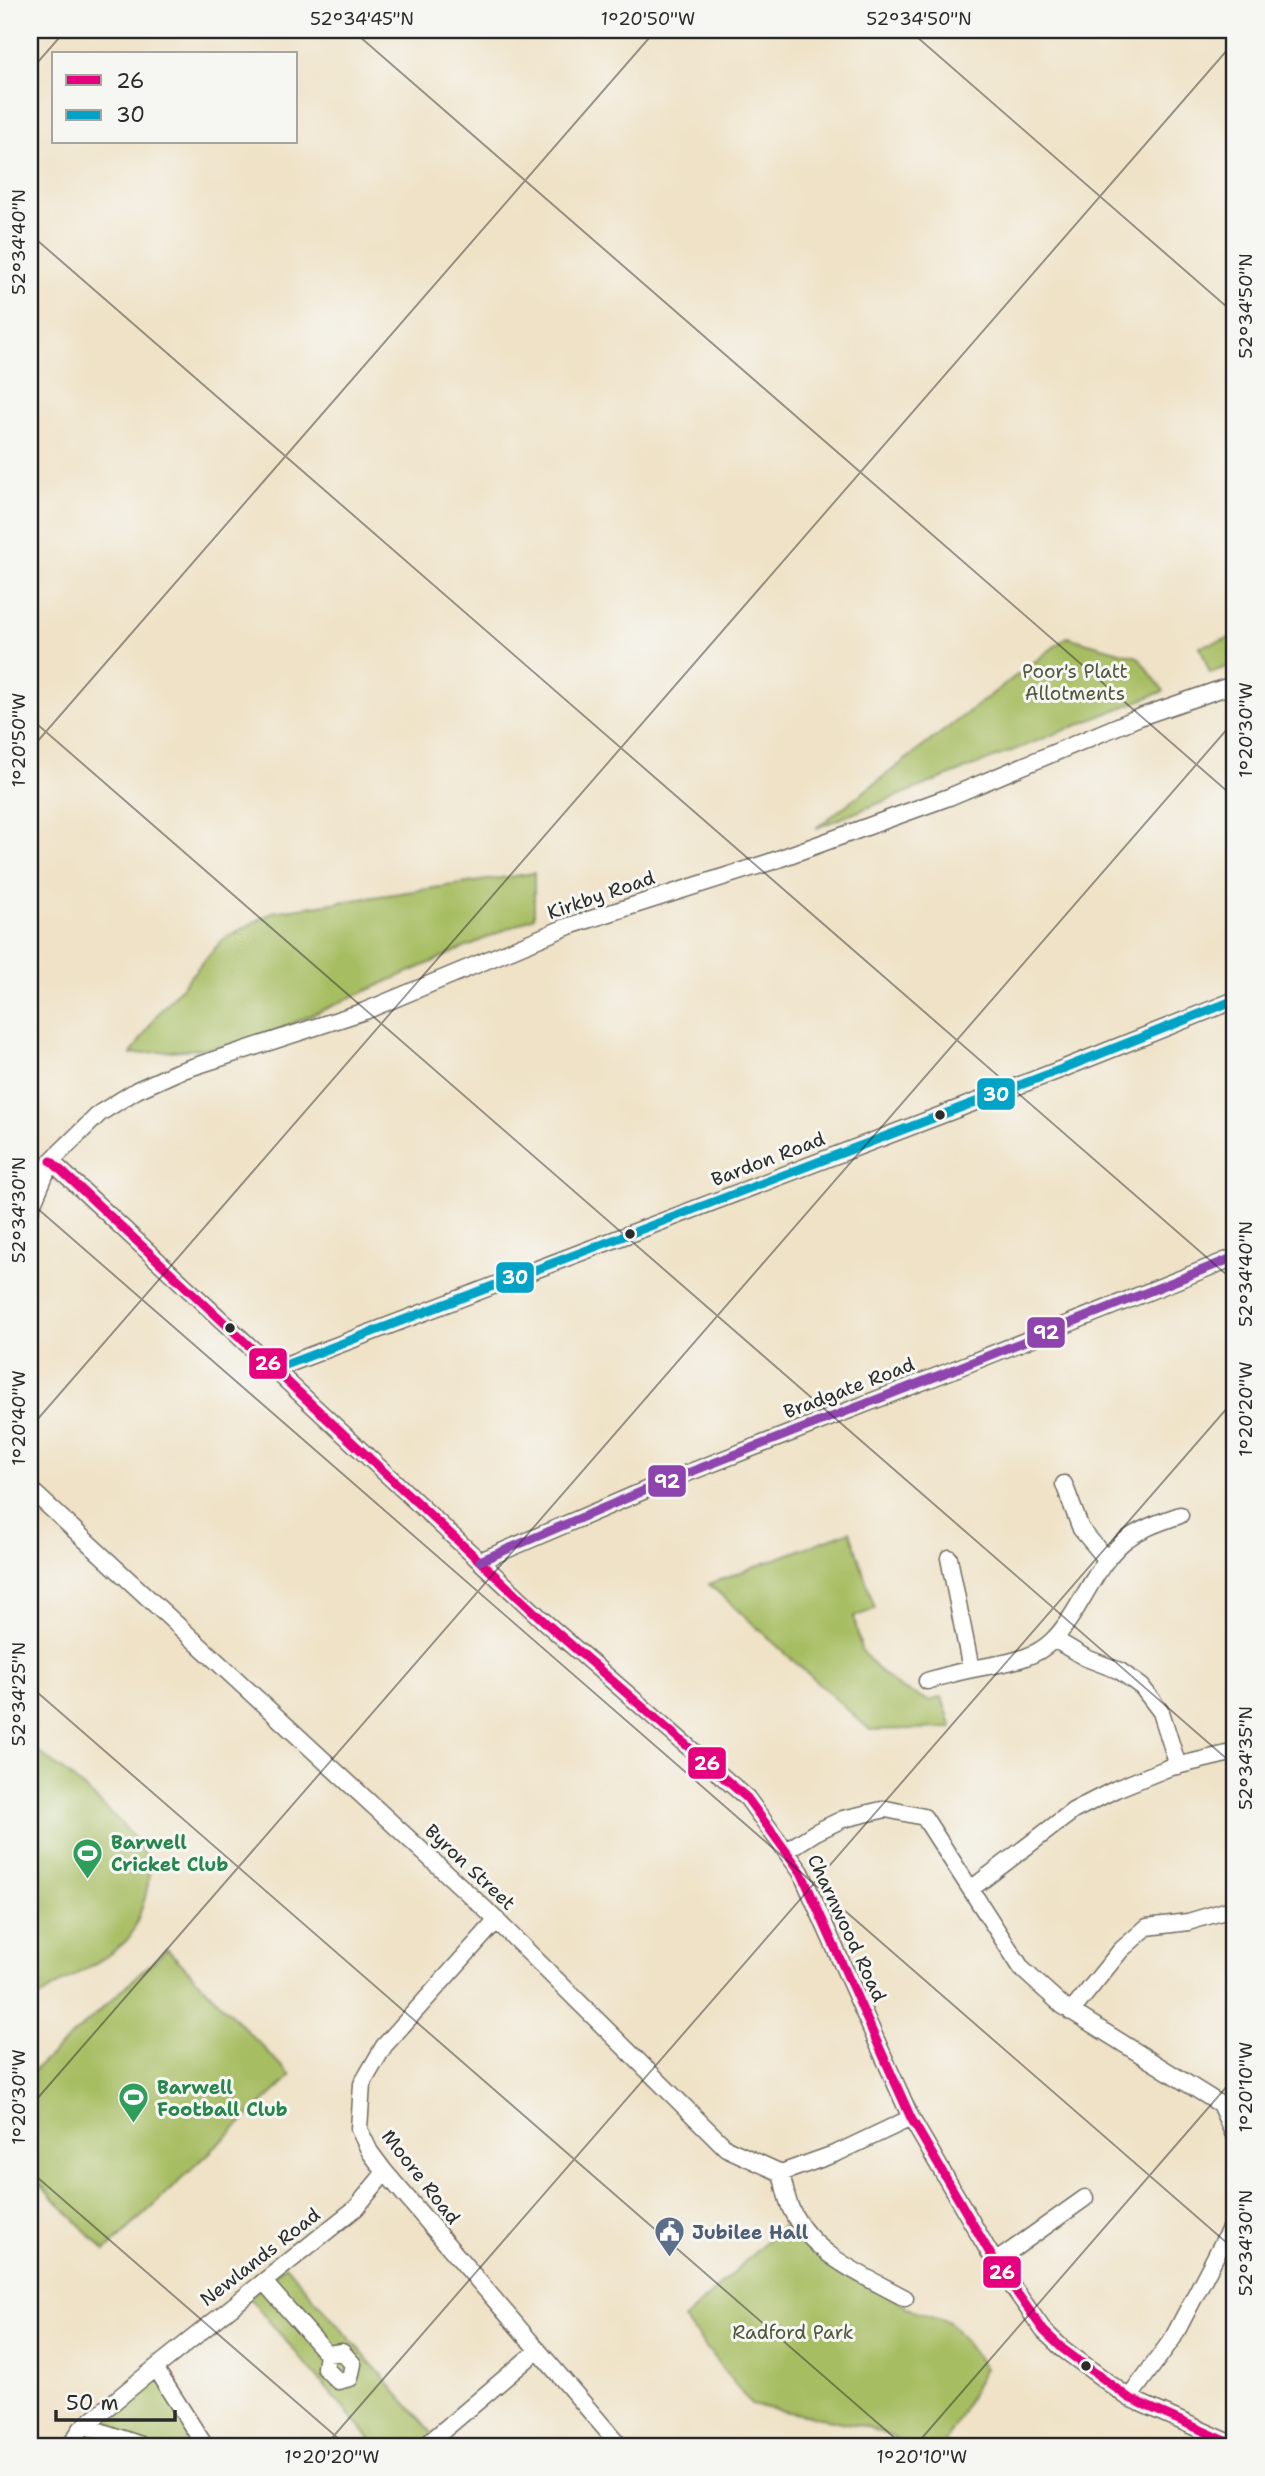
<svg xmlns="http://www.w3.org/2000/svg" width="1265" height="2476" viewBox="0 0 1265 2476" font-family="'Shantell Sans',sans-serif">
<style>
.green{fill:#a7bd62;stroke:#697446;stroke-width:2}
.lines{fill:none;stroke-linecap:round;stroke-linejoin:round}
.street-casing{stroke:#706b61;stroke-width:19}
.street{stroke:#fff;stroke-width:16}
.bus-1-casing{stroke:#f6f6f2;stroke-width:14}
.bus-2-casing{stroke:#f6f6f2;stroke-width:14}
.bus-3-casing{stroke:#f6f6f2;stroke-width:14}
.bus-1{stroke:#e5007d;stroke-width:9}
.bus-2{stroke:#02a3c6;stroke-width:9}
.bus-3{stroke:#8e44ad;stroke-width:9}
.ticks{fill:none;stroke:#2b2b2b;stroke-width:2;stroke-opacity:0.45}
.bus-dot{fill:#2b2b2b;stroke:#f6f6f2;stroke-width:2.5}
.labels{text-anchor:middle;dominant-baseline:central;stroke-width:6;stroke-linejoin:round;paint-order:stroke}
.park-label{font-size:19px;fill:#50573c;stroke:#f6f6f2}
.street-label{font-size:19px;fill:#2b2b2b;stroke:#f6f6f2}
.leisure-label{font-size:19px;font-weight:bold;fill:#27864d;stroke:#f6f6f2;text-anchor:start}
.service-label{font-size:19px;font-weight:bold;fill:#4e5e75;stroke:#f6f6f2;text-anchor:start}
.line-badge{stroke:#f6f6f2;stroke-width:2.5}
.badge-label{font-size:19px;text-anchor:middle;font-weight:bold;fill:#fff}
.neatline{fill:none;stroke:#2b2b2b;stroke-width:2.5}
.ticks-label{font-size:18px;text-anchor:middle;fill:#2b2b2b}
</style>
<rect width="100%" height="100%" fill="#f6f6f2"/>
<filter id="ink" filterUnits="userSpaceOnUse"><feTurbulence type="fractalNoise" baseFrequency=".0143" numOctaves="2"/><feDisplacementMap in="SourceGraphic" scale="14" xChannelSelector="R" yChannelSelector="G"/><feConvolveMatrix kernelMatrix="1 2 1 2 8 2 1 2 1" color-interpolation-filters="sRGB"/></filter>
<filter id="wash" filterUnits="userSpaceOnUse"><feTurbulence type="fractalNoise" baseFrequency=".00686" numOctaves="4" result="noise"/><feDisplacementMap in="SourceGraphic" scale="28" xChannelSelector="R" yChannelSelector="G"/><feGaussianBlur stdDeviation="1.57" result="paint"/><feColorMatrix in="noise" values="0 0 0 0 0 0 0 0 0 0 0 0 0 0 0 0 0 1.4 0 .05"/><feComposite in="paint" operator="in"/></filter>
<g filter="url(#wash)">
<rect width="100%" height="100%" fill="#efe2c6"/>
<path class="green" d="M 1067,637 L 1138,657 L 1164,691 L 816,828 Z
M 1235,637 L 1235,664 L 1210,673 L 1200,646 Z
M 534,873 L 534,917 L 273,1032 L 249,1045 L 131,1054 L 156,1016 L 222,940 L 273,912 Z
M 850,1531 L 875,1609 L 854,1617 L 861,1649 L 875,1667 L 898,1687 L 929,1701 L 942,1697 L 952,1728 L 870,1730 L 709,1584 Z
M 30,1746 C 58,1765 139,1830 148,1862 C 151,1876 146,1897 141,1910 C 137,1921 134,1934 124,1943 C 96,1968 58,1980 30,2005 Z
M 167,1949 L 291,2076 L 105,2251 L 30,2174 L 30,2074 Z
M 788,2221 L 826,2260 L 903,2304 L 906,2308 L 950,2322 L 985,2368 L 943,2446 L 913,2446 L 868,2427 L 751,2405 L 684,2319 Z
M 285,2265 L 433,2434 L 421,2446 L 376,2446 L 249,2298 Z
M 155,2368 L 205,2446 L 136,2446 L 81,2429 Z"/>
</g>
<g filter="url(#ink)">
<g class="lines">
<defs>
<path id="street" d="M 51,1161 L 547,1624 L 747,1798 L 801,1872 L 911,2118 L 995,2262 L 1044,2331 L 1063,2349 L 1129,2398 L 1235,2445
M 30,1210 L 51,1161 L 100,1113 L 137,1090 L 177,1072 L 365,1011 L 569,926 L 770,862 L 949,797 L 1137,718 L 1235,684
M 275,1369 L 1062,1069 L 1235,1000
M 1064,1484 L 1081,1529 L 1107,1560
M 30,1489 L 485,1909 L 726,2148 L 781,2173 L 837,2153 L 911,2118
M 949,1558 L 971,1669
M 480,1561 L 662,1483 L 950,1371 L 1235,1257
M 1054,1639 L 1086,1658 L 1120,1671 L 1142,1687 L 1161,1712 L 1178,1766
M 927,1681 C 940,1677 954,1673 968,1670 C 998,1663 1030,1663 1053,1640 C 1079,1614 1094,1567 1122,1543 C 1138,1529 1161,1522 1180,1515
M 786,1851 L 816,1832 L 843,1819 L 886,1809 L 924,1817 L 1022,1969 L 1063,2006 L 1220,2104 L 1235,2137
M 971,1889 L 1073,1811 L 1116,1789 L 1168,1768 L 1235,1752
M 497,1920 L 384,2046 L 362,2084 L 359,2129 L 370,2152 L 385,2172 L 620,2446
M 1071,2012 L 1121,1950 L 1147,1927 L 1188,1922 L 1235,1908
M 781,2173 C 784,2184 786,2198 791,2209 C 812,2255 863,2275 905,2298
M 995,2262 L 1085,2198
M 264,2282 L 327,2354 L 342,2352 L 353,2364 L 350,2378 L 338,2381 L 325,2368 L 327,2354
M 155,2368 L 205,2446
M 1129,2398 L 1173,2338 L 1235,2219
M 85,2426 L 144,2446
M 70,2446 L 81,2429 L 139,2381 L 356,2208 L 385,2172
M 425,2446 L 538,2350"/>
</defs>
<use href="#street" class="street-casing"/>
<use href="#street" class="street"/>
<defs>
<path id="bus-1" d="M 51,1161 L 547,1624 L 747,1798 L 801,1872 L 911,2118 L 995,2262 L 1044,2331 L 1063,2349 L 1129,2398 L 1235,2445"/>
<path id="bus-2" d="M 275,1369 L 1062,1069 L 1235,1000"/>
<path id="bus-3" d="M 480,1561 L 662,1483 L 950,1371 L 1235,1257"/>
</defs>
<use href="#bus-1" class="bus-1-casing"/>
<use href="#bus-2" class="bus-2-casing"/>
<use href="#bus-3" class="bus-3-casing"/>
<use href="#bus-1" class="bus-1"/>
<use href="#bus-2" class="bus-2"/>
<use href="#bus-3" class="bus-3"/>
</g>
</g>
<path class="ticks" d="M 352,30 L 1235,798M 909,30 L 1235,314M 30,71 L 66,30M 30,234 L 1235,1282M 30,718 L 1235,1766M 30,750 L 656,30M 30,1202 L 1235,2250M 30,1428 L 1235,41M 30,1686 L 904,2446M 30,2107 L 1235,720M 30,2171 L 347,2446M 325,2446 L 1235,1399M 915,2446 L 1235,2077"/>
<defs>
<symbol id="stadium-pin" viewBox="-11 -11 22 30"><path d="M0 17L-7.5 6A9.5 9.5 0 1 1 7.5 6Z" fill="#2e9e5b" stroke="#f6f6f2"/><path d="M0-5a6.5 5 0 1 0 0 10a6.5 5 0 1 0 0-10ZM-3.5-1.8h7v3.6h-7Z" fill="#fff"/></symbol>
<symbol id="civic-pin" viewBox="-11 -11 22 30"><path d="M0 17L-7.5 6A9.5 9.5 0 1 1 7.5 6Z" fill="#5c6f8a" stroke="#f6f6f2"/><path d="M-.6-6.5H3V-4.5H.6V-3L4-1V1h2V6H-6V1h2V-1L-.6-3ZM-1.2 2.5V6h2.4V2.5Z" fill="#fff"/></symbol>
</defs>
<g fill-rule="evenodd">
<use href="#stadium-pin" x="70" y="1836" width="35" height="47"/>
<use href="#stadium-pin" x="116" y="2080" width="35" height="47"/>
<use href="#civic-pin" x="652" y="2214" width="35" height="47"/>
</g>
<g class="bus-dot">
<circle cx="940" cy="1115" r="6"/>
<circle cx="630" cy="1234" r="6"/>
<circle cx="230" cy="1328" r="6"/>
<circle cx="1086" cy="2366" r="6"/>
</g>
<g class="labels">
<g class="park-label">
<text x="1075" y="671">Poor's Platt<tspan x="1075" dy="22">Allotments</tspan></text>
<text x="793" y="2332">Radford Park</text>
</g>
<g class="street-label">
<text transform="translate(601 895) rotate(-19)">Kirkby Road</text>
<text transform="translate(768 1159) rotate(-21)">Bardon Road</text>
<text transform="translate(849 1388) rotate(-21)">Bradgate Road</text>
<text transform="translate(470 1867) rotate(43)">Byron Street</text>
<text transform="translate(847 1928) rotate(65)">Charnwood Road</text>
<text transform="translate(421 2177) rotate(52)">Moore Road</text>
<text transform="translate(260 2257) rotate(-38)">Newlands Road</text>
</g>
<g class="leisure-label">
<text x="111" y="1842">Barwell<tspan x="111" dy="22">Cricket Club</tspan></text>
<text x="157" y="2087">Barwell<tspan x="157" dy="22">Football Club</tspan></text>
</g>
<g class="service-label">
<text x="692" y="2232">Jubilee Hall</text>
</g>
</g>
<g class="line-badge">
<rect x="976" y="1077" width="40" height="34" rx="7" fill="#02a3c6"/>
<rect x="495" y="1261" width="40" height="33" rx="7" fill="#02a3c6"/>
<rect x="1026" y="1316" width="40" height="33" rx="7" fill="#8e44ad"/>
<rect x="248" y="1347" width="40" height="33" rx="7" fill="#e5007d"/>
<rect x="647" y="1464" width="40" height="34" rx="7" fill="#8e44ad"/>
<rect x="687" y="1746" width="40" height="34" rx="7" fill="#e5007d"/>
<rect x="982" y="2255" width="40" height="34" rx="7" fill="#e5007d"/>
</g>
<g class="badge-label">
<text x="996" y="1101">30</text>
<text x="515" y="1284">30</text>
<text x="1046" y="1339">92</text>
<text x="268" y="1370">26</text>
<text x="667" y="1488">92</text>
<text x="707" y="1770">26</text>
<text x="1002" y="2279">26</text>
</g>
<rect width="1265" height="2476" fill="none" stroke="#f6f6f2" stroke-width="77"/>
<rect x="52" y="52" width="245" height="91" fill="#f6f6f2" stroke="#a5a5a2" stroke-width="2"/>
<rect x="66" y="75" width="35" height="10" fill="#e5007d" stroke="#a5a5a2" stroke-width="2"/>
<text x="116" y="88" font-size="21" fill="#2b2b2b">26</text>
<rect x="66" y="110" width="35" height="10" fill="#02a3c6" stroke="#a5a5a2" stroke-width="2"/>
<text x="116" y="122" font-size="21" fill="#2b2b2b">30</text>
<path d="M56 2410v10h119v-10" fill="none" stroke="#2b2b2b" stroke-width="3.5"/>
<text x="66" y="2410" font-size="21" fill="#2b2b2b" stroke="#f6f6f2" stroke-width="5" paint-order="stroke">50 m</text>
<rect x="38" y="38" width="1188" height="2400" class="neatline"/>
<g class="ticks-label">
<text x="362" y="25">52°34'45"N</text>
<text x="648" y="25">1°20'50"W</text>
<text x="919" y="25">52°34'50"N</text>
<text transform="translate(19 242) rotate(-90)" y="6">52°34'40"N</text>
<text transform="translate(1246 306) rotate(-90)" y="6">52°34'50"N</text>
<text transform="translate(1246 730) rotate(-90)" y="6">1°20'30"W</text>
<text transform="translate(19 740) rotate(-90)" y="6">1°20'50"W</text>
<text transform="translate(19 1210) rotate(-90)" y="6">52°34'30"N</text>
<text transform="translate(1246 1274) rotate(-90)" y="6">52°34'40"N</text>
<text transform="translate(1246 1409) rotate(-90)" y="6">1°20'20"W</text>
<text transform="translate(19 1418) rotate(-90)" y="6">1°20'40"W</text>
<text transform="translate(19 1694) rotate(-90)" y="6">52°34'25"N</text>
<text transform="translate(1246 1758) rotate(-90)" y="6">52°34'35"N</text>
<text transform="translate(1246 2087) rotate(-90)" y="6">1°20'10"W</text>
<text transform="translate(19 2097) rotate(-90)" y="6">1°20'30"W</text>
<text transform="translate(1246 2243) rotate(-90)" y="6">52°34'30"N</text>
<text x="332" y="2463">1°20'20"W</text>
<text x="922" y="2463">1°20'10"W</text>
</g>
</svg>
